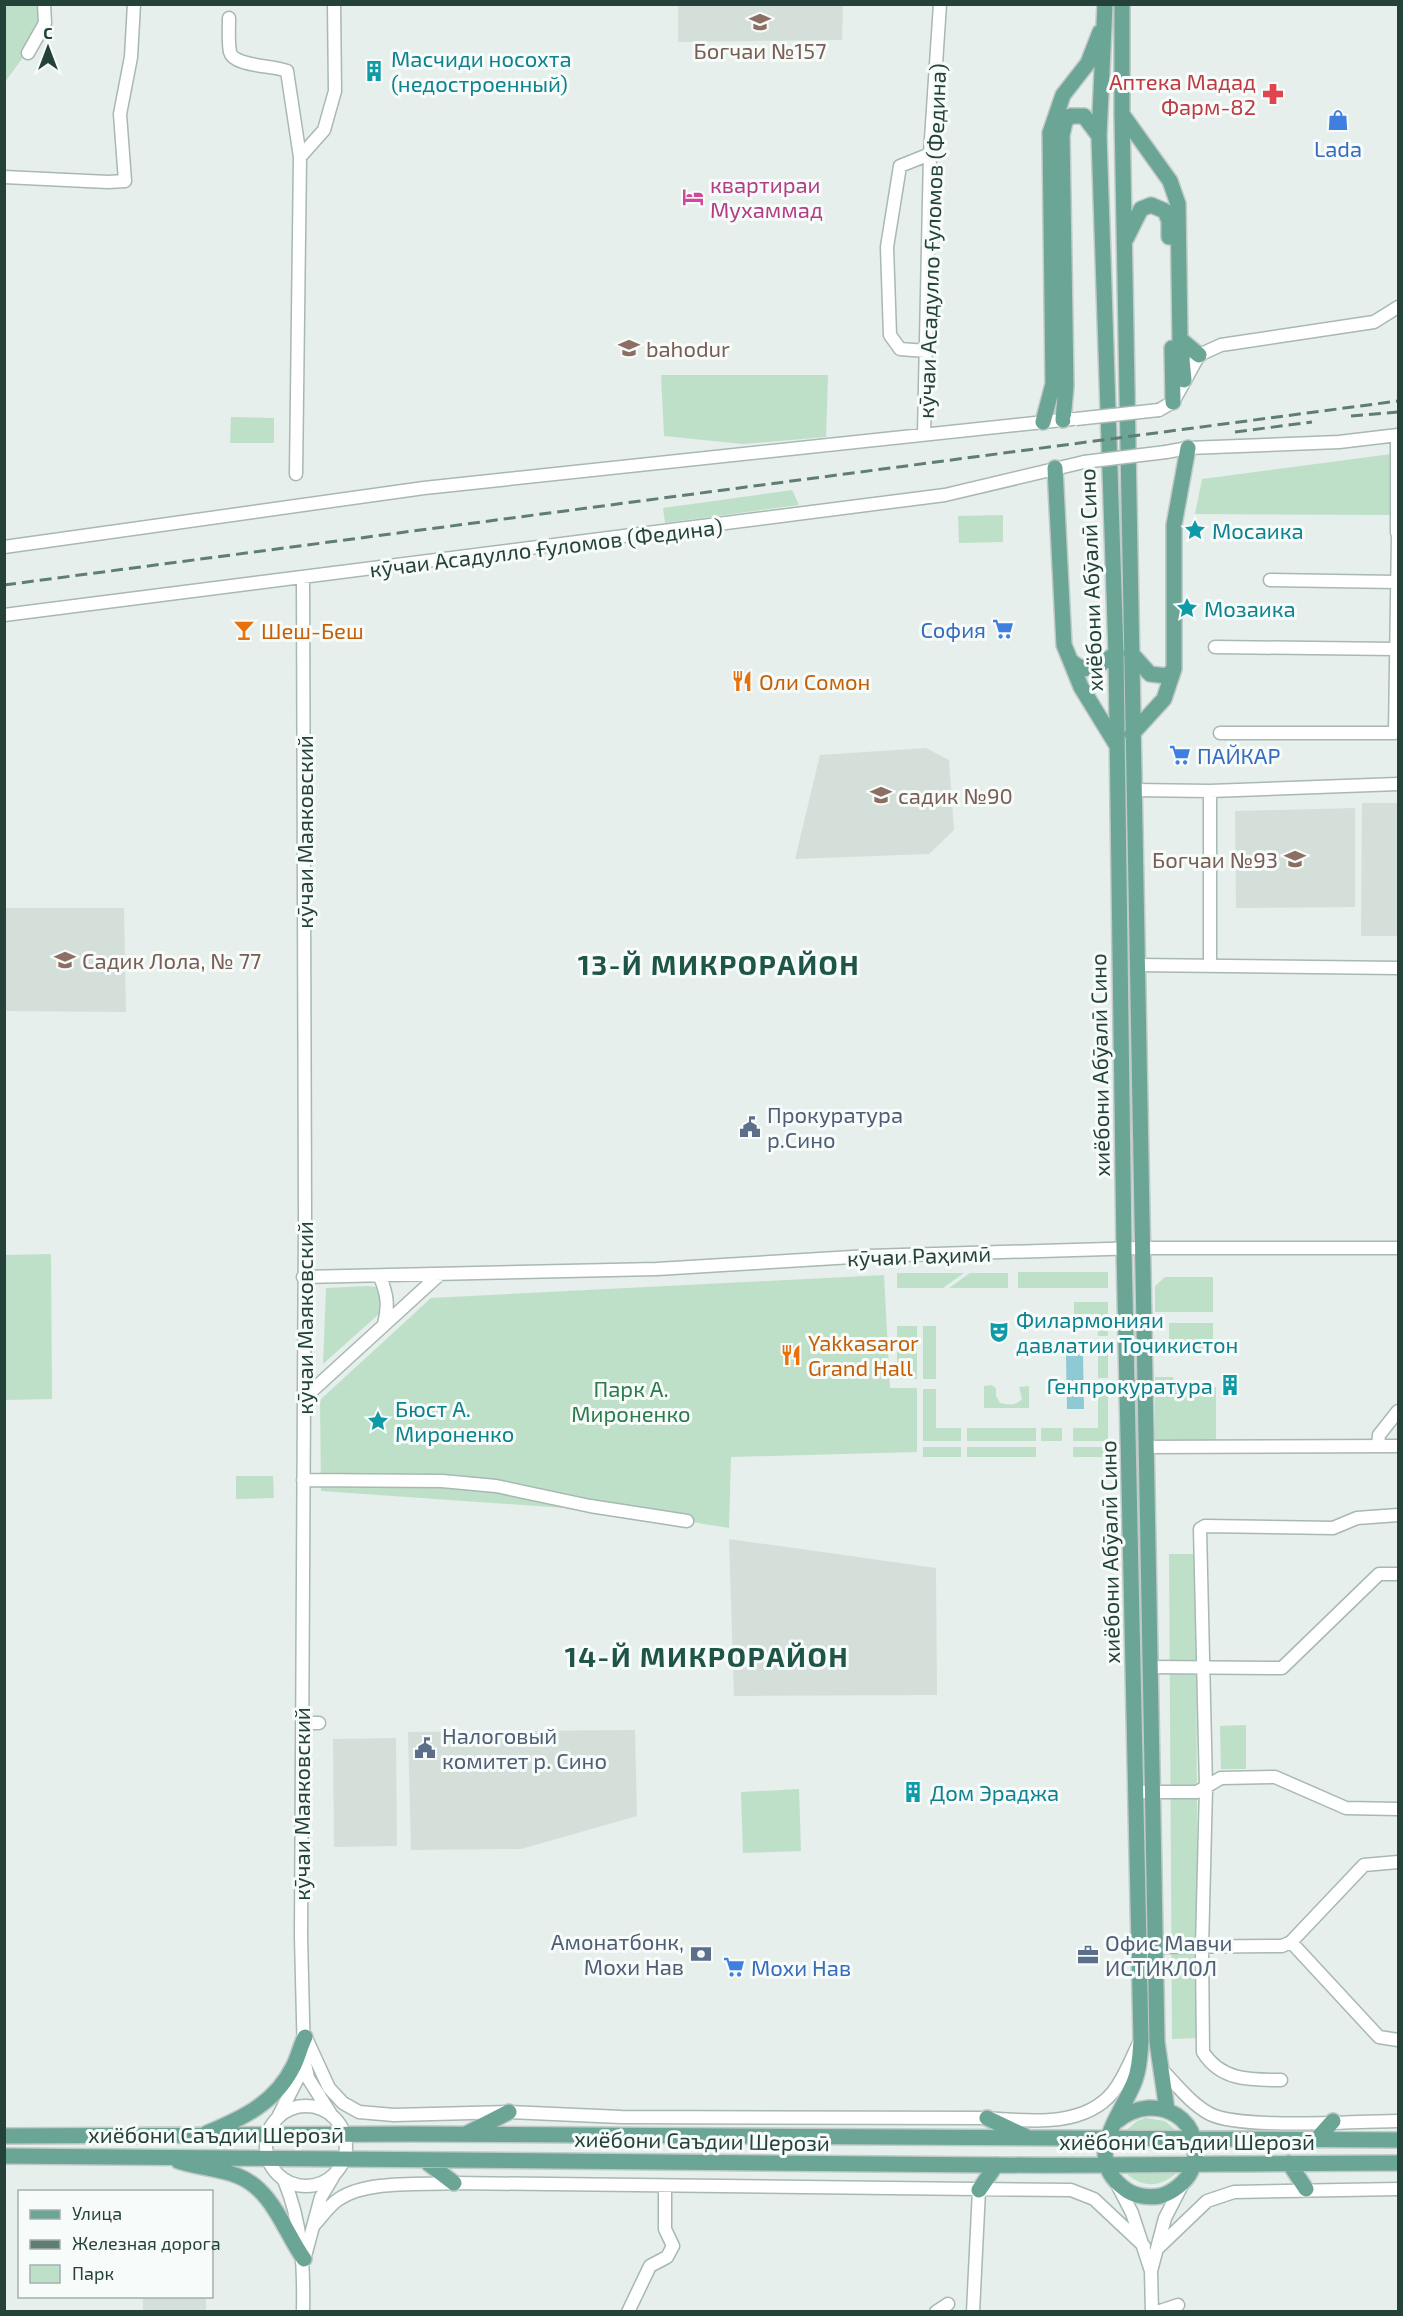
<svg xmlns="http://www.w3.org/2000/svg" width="1403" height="2316" viewBox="0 0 1403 2316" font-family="'Exo 2',sans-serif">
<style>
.built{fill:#d4dfda}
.green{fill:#bfe0c8}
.water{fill:#8ec9d4}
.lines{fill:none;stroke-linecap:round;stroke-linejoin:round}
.minor-casing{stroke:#a8b8b2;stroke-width:15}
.major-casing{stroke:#c2cac8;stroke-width:18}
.minor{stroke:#fff;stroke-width:12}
.major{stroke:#6aa596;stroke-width:15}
.rail{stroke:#5f7d75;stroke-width:3;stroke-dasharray:12 6;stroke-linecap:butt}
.minor-bridge-casing{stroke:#a8b8b2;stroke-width:15;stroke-linecap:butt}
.minor-bridge{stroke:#fff;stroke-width:12}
.labels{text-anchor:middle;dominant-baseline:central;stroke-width:6;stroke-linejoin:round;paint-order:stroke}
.education-label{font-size:22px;fill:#785e54;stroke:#f7fbf9;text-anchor:start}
.culture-label{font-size:22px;fill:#0d838f;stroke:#f7fbf9;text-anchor:start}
.health-label{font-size:22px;fill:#be3a42;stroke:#f7fbf9;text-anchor:end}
.shop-label{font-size:22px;fill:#366cbe;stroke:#f7fbf9;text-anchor:start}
.hotel-label{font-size:22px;fill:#b23c85;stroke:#f7fbf9;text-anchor:start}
.street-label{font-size:22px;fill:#24423a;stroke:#f7fbf9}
.food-label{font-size:22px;fill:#c56008;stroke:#f7fbf9;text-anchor:start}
.service-label{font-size:22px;fill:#4e5e75;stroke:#f7fbf9;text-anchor:start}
.park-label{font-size:22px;fill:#2d7a4b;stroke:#f7fbf9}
.district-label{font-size:28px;font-weight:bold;letter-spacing:1.5px;fill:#1f5548;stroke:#f7fbf9}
</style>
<rect width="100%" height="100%" fill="#e6efeb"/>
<path class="built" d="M 678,5 L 843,5 L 842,40 L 678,42 Z
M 926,748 L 949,760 L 954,830 L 929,854 L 795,859 L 820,755 Z
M 1362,803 L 1398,803 L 1398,936 L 1361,936 Z
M 1355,808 L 1355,907 L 1236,908 L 1235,811 Z
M 5,908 L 124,908 L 126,1012 L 5,1011 Z
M 729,1539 L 936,1568 L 937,1695 L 734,1696 Z
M 635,1730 L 637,1816 L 521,1849 L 411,1850 L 408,1732 Z
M 396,1738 L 397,1846 L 334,1847 L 333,1739 Z
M 143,2297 L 206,2297 L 206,2311 L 143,2311 Z"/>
<path class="green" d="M 5,5 L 42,5 L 41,33 L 5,82 Z
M 661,375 L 828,375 L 826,437 L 743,444 L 664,436 Z
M 231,417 L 274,418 L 274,443 L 230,443 Z
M 1391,454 L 1391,515 L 1195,514 L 1202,479 Z
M 792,490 L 799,505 L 665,523 L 663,508 Z
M 1003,515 L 1003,542 L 959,543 L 958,516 Z
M 51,1254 L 52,1399 L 5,1400 L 5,1255 Z
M 1018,1272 L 1108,1272 L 1108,1288 L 1018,1288 Z
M 897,1273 L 964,1273 L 943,1288 L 897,1288 Z
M 970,1273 L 1008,1273 L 1008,1288 L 949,1288 Z
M 884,1275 L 890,1388 L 917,1388 L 917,1452 L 731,1457 L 729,1528 L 635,1513 L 321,1491 L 320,1400 L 431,1298 Z
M 1165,1277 L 1213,1277 L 1213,1312 L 1155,1312 L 1155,1286 Z
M 367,1286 L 377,1287 L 384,1294 L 384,1306 L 379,1314 L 323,1364 L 326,1288 Z
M 1074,1302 L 1108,1302 L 1108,1336 L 1098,1336 L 1097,1314 L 1074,1314 Z
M 1169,1323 L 1213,1323 L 1213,1351 L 1169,1351 Z
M 897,1326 L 917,1326 L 917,1379 L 897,1379 Z
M 923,1326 L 936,1326 L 936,1379 L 923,1379 Z
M 1098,1345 L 1108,1345 L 1108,1378 L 1098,1378 Z
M 1155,1377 L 1173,1377 L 1174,1387 L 1216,1387 L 1216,1442 L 1155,1442 Z
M 991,1385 L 996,1388 L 996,1396 L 1000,1403 C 1009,1405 1015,1406 1022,1399 L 1019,1387 L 1029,1386 L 1029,1408 L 984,1408 L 984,1386 Z
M 1098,1388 L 1108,1388 L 1108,1441 L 1073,1441 L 1073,1428 L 1098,1428 Z
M 923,1389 L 936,1389 L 936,1428 L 961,1428 L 961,1441 L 923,1441 Z
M 967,1428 L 1036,1428 L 1036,1441 L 967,1441 Z
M 1041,1428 L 1062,1428 L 1062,1441 L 1041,1441 Z
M 923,1447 L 961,1447 L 961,1457 L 923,1457 Z
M 967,1447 L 1036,1447 L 1036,1457 L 967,1457 Z
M 1073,1447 L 1108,1447 L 1108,1457 L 1073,1457 Z
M 236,1476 L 273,1476 L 274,1498 L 236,1499 Z
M 1169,1554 L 1196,1554 L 1198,2038 L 1172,2039 Z
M 1246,1725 L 1246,1769 L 1221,1769 L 1220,1726 Z
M 799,1789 L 801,1851 L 743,1853 L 741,1792 Z
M 1146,2118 L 1165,2121 L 1179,2133 L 1123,2133 L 1137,2121 Z
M 1180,2169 C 1163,2189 1140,2189 1123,2170 Z"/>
<path class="water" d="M 1083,1353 L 1084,1409 L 1067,1409 L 1066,1354 Z"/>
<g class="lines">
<defs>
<path id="minor" d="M 229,18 C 229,29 228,42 230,52 C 234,67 274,65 287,71 L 300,157
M 28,53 L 45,23 L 44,4
M 4,177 L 108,182 L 125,181 L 120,114 L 131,57 L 134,4
M 926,351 L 900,349 L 890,335 L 887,247 L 900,166 L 930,154
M 1159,410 L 1173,402 L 1199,355 L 1221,345 L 1374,322 L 1398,307
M 924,434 L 930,154 L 940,4
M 1397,435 L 1397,533
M 1166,452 L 1188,448 L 1339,442 L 1398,435
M 296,474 L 300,157 L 324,130 L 335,91 L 334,4
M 4,547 L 424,488 L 1072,419
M 303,578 L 305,1216 L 301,1937 L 304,2059 L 308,2078 L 332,2116
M 1270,580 L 1396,582
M 4,615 L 945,495 L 1084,462
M 1215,647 L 1396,649
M 1220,733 L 1395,733 L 1398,533
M 1133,790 L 1210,791 L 1398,784
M 1136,965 L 1398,968
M 1210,966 L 1210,791
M 303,1277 L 657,1269 L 869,1256 L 1141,1248 L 1398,1248
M 380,1277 C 387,1294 389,1305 384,1324
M 303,1399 L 440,1274
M 1378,1446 L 1379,1435 L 1398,1411
M 1145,1447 L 1398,1446
M 303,1480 L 442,1481 L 496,1486 L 590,1506 L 687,1521
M 1150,1667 L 1282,1668 L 1379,1574 L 1398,1574
M 302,1723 L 319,1723
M 1137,1792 L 1197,1792 L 1221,1778 L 1275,1777 L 1346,1808 L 1398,1809
M 1291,1942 L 1379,2037 L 1398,2040
M 1155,1947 L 1282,1946 L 1291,1942 L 1364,1865 L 1398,1862
M 307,2040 L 329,2088 L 343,2103 L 359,2112 L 394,2115 L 509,2112 L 621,2117 L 987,2118 C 1028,2121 1084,2128 1113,2092 C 1125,2077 1131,2059 1139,2043
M 1162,2070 C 1177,2085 1191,2104 1210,2114 C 1242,2130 1357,2121 1398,2121
M 1281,2080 C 1251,2080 1221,2081 1203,2052 L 1202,1947 L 1206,1787 L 1200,1529 L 1205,1526 L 1333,1528 L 1357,1518 L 1398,1515
M266 2146a40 40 0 1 1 80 0a40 40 0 1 1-80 0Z
M 279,2115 L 299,2076 L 304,2060
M 284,2180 C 302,2223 304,2266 303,2312
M 1117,2184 L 1132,2213 L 1151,2271 L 1152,2312
M 313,2226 C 321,2218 329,2205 339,2199 C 366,2180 421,2185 454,2183 L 1071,2190 L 1094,2199 L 1144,2246
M 1159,2247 L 1207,2201 L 1234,2192 L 1398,2189
M 305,2256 L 321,2197 L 333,2177
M 1151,2271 L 1165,2218 L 1182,2185
M 628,2312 L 650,2266 L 667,2257 L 673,2246 L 665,2229 L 665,2188
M 936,2312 L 948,2304
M 973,2312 L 979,2190
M 1157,2312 L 1178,2305"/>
<path id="major" d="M 1105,4 L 1099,136 L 1116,653 L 1124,1249 L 1141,2040 C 1140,2054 1140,2067 1135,2080 C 1122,2116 1081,2157 1125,2189 C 1134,2196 1148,2198 1160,2196 C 1172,2193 1186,2182 1191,2171 C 1211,2122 1157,2088 1117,2121
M 1122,4 L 1122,114 L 1157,2042 L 1167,2110
M 1122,114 L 1170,181 L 1178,204 L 1180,339 L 1184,380
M 1126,239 L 1141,209 L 1151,205 L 1165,211 L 1169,221 L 1169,237
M 1180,339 L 1199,355
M 1172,348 L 1173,402
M 1063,420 L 1066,386 L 1062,135 L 1065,122 L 1070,116 L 1084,116 L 1099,136
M 1043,422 L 1053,384 L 1050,133 L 1063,95 L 1088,63 L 1100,32
M 1055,468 L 1064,645 L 1081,687 L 1116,744
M 1131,653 L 1150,674 L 1167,676 L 1174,669
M 1070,660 C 1086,677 1101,665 1116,653
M 1132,734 L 1164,699 L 1174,669 L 1174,525 L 1188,448
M 987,2118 L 1025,2136
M 207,2133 C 243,2118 275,2103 293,2067 C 298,2058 300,2047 305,2037
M 466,2134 L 509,2112
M 4,2136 L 413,2134 L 1398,2140
M 1316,2140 L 1333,2121
M 4,2156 C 334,2156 663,2163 992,2165 C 1128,2166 1263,2163 1398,2163
M 424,2160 L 454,2183
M 178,2161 C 198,2168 218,2168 238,2176 C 273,2190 284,2231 304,2259
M 1289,2163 L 1306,2189
M 979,2190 L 996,2165"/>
</defs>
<use href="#minor" class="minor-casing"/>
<use href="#major" class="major-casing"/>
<use href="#minor" class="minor"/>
<use href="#major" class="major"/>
<path class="rail" d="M 1351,416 L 1398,412
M 1235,432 L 1312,422
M 4,585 L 1398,401"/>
<defs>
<path id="minor-bridge" d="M 1076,419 L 1159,410
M 1084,462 L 1166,452"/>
</defs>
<use href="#minor-bridge" class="minor-bridge-casing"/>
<use href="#minor-bridge" class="minor-bridge"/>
</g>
<defs>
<symbol id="school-bare" viewBox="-9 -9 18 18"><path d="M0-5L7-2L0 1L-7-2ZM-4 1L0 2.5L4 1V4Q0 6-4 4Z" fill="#8d6e63" stroke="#f7fbf9" stroke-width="2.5" paint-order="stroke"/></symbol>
<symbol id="building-bare" viewBox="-9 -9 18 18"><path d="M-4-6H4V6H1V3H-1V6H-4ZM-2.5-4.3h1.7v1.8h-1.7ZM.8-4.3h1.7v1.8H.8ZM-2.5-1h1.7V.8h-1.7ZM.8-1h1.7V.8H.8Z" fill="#0f9aa8" stroke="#f7fbf9" stroke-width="2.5" paint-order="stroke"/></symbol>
<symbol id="pharmacy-bare" viewBox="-9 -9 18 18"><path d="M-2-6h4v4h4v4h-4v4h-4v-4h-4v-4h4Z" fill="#e0444e" stroke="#f7fbf9" stroke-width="2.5" paint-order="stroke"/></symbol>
<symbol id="shop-bare" viewBox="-9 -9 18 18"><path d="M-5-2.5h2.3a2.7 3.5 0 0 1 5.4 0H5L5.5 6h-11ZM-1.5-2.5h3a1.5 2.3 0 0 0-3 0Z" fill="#3f7fe0" stroke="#f7fbf9" stroke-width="2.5" paint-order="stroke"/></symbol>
<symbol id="hotel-bare" viewBox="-9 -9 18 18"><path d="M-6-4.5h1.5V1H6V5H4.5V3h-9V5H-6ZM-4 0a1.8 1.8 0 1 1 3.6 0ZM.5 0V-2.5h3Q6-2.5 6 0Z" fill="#d1479c" stroke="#f7fbf9" stroke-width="2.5" paint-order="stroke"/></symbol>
<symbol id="sight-bare" viewBox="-9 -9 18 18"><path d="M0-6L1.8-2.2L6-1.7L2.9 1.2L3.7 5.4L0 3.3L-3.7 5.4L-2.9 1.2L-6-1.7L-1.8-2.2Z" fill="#0f9aa8" stroke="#f7fbf9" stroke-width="2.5" paint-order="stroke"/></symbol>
<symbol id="supermarket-bare" viewBox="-9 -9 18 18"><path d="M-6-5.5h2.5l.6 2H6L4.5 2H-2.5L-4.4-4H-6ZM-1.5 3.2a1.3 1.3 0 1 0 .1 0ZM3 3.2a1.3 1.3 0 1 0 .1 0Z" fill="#3f7fe0" stroke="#f7fbf9" stroke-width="2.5" paint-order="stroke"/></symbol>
<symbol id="bar-bare" viewBox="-9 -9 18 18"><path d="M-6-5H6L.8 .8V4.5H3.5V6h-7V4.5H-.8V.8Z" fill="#e8710a" stroke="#f7fbf9" stroke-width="2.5" paint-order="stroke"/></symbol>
<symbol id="restaurant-bare" viewBox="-9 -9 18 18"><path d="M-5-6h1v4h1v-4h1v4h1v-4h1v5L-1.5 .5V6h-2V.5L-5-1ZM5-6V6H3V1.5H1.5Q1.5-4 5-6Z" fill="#e8710a" stroke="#f7fbf9" stroke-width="2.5" paint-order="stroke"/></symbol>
<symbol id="civic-bare" viewBox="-9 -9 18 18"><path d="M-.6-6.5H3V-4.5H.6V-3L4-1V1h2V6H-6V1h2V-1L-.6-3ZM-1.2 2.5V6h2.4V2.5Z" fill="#5c6f8a" stroke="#f7fbf9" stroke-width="2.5" paint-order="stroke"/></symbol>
<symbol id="theatre-bare" viewBox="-9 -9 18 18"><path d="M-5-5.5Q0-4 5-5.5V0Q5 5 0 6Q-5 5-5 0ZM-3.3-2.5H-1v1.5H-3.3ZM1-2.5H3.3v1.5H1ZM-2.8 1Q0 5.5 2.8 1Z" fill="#0f9aa8" stroke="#f7fbf9" stroke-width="2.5" paint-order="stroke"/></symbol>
<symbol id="bank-bare" viewBox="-9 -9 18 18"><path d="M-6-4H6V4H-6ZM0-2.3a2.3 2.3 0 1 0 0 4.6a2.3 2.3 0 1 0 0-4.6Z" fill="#5c6f8a" stroke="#f7fbf9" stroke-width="2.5" paint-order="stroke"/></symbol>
<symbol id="office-bare" viewBox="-9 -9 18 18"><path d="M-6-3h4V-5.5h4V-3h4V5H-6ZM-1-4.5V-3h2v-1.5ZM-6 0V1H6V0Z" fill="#5c6f8a" stroke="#f7fbf9" stroke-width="2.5" paint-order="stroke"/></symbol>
</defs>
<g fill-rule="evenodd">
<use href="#school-bare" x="745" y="7" width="30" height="30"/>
<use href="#building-bare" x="359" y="56" width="30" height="30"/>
<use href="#pharmacy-bare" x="1258" y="79" width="30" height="30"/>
<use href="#shop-bare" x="1323" y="105" width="30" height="30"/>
<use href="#hotel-bare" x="678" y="182" width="30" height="30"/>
<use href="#school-bare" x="614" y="333" width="30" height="30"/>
<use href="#sight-bare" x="1180" y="515" width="30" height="30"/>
<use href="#sight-bare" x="1172" y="593" width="30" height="30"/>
<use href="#supermarket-bare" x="988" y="614" width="30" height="30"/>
<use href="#bar-bare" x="229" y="615" width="30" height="30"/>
<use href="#restaurant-bare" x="727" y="666" width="30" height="30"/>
<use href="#supermarket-bare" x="1165" y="740" width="30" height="30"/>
<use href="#school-bare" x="866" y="780" width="30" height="30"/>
<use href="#school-bare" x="1280" y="844" width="30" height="30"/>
<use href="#school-bare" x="50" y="945" width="30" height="30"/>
<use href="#civic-bare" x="735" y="1112" width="30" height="30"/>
<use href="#theatre-bare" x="984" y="1317" width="30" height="30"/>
<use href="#restaurant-bare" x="776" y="1340" width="30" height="30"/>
<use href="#building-bare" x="1215" y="1370" width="30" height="30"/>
<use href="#sight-bare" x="363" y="1406" width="30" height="30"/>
<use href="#civic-bare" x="410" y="1733" width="30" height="30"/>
<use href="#building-bare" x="898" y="1777" width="30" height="30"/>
<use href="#bank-bare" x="686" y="1939" width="30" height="30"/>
<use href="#office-bare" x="1073" y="1940" width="30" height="30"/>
<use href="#supermarket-bare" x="719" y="1952" width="30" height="30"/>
</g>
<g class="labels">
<g class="education-label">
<text x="760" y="50" text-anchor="middle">Богчаи №157</text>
<text x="646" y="348">bahodur</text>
<text x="898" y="795">садик №90</text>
<text x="1278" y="859" text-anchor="end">Богчаи №93</text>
<text x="82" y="960">Садик Лола, № 77</text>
</g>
<g class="culture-label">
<text x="391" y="58">Масчиди носохта<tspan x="391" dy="25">(недостроенный)</tspan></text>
<text x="1212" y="530">Мосаика</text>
<text x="1204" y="608">Мозаика</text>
<text x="1016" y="1319">Филармонияи<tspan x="1016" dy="25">давлатии Точикистон</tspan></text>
<text x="1213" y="1385" text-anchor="end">Генпрокуратура</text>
<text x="395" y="1408">Бюст А.<tspan x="395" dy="25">Мироненко</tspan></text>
<text x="930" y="1792">Дом Эраджа</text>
</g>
<g class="health-label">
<text x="1256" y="81">Аптека Мадад<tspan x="1256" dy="25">Фарм-82</tspan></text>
</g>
<g class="shop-label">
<text x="1338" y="148" text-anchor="middle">Lada</text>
<text x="986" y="629" text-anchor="end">София</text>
<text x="1197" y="755">ПАЙКАР</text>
<text x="751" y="1967">Мохи Нав</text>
</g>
<g class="hotel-label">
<text x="710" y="184">квартираи<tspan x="710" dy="25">Мухаммад</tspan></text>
</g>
<g class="street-label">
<text transform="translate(931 241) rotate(-88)">кӯчаи Асадулло Ғуломов (Федина)</text>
<text transform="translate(546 547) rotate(-7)">кӯчаи Асадулло Ғуломов (Федина)</text>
<text transform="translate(1090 580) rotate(-92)">хиёбони Абӯалӣ Сино</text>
<text transform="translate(304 832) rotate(-90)">кӯчаи Маяковский</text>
<text transform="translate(1099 1065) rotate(-91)">хиёбони Абӯалӣ Сино</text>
<text transform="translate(919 1255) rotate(-2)">кӯчаи Раҳимӣ</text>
<text transform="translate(304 1318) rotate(-90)">кӯчаи Маяковский</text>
<text transform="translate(1109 1552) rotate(-91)">хиёбони Абӯалӣ Сино</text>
<text transform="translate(301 1804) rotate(-90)">кӯчаи Маяковский</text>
<text x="216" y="2134">хиёбони Саъдии Шерозӣ</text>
<text transform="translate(702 2140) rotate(1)">хиёбони Саъдии Шерозӣ</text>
<text x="1187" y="2141">хиёбони Саъдии Шерозӣ</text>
</g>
<g class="food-label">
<text x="261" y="630">Шеш-Беш</text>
<text x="759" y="681">Оли Сомон</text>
<text x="808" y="1342">Yakkasaror<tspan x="808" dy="25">Grand Hall</tspan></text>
</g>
<g class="service-label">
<text x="767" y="1114">Прокуратура<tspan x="767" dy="25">р.Сино</tspan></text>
<text x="442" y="1735">Налоговый<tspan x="442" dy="25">комитет р. Сино</tspan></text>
<text x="684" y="1941" text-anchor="end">Амонатбонк,<tspan x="684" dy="25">Мохи Нав</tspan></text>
<text x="1105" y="1942">Офис Мавчи<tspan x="1105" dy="25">ИСТИКЛОЛ</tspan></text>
</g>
<g class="park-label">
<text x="631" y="1388">Парк А.<tspan x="631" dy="25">Мироненко</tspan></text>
</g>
<g class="district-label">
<text x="719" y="964">13-Й МИКРОРАЙОН</text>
<text x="707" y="1656">14-Й МИКРОРАЙОН</text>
</g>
</g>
<rect width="1403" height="2316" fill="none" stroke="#24423a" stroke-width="12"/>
<rect x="18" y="2190" width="195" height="108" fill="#f7fbf9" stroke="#a3b1ad" stroke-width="1.5"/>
<rect x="30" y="2210" width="30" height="9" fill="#6aa596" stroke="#a3b1ad" stroke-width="1.5"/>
<text x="72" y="2220" font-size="18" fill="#24423a">Улица</text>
<rect x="30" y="2240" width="30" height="9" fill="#5f7d75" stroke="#a3b1ad" stroke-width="1.5"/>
<text x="72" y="2250" font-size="18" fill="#24423a">Железная дорога</text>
<rect x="30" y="2265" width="30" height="18" fill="#bfe0c8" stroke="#a3b1ad" stroke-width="1.5"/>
<text x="72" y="2280" font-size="18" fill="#24423a">Парк</text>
<g transform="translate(48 48)" stroke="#f7fbf9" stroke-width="4.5" paint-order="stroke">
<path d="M0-4.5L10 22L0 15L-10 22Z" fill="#24423a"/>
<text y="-9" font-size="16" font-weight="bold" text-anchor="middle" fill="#24423a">С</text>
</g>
</svg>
